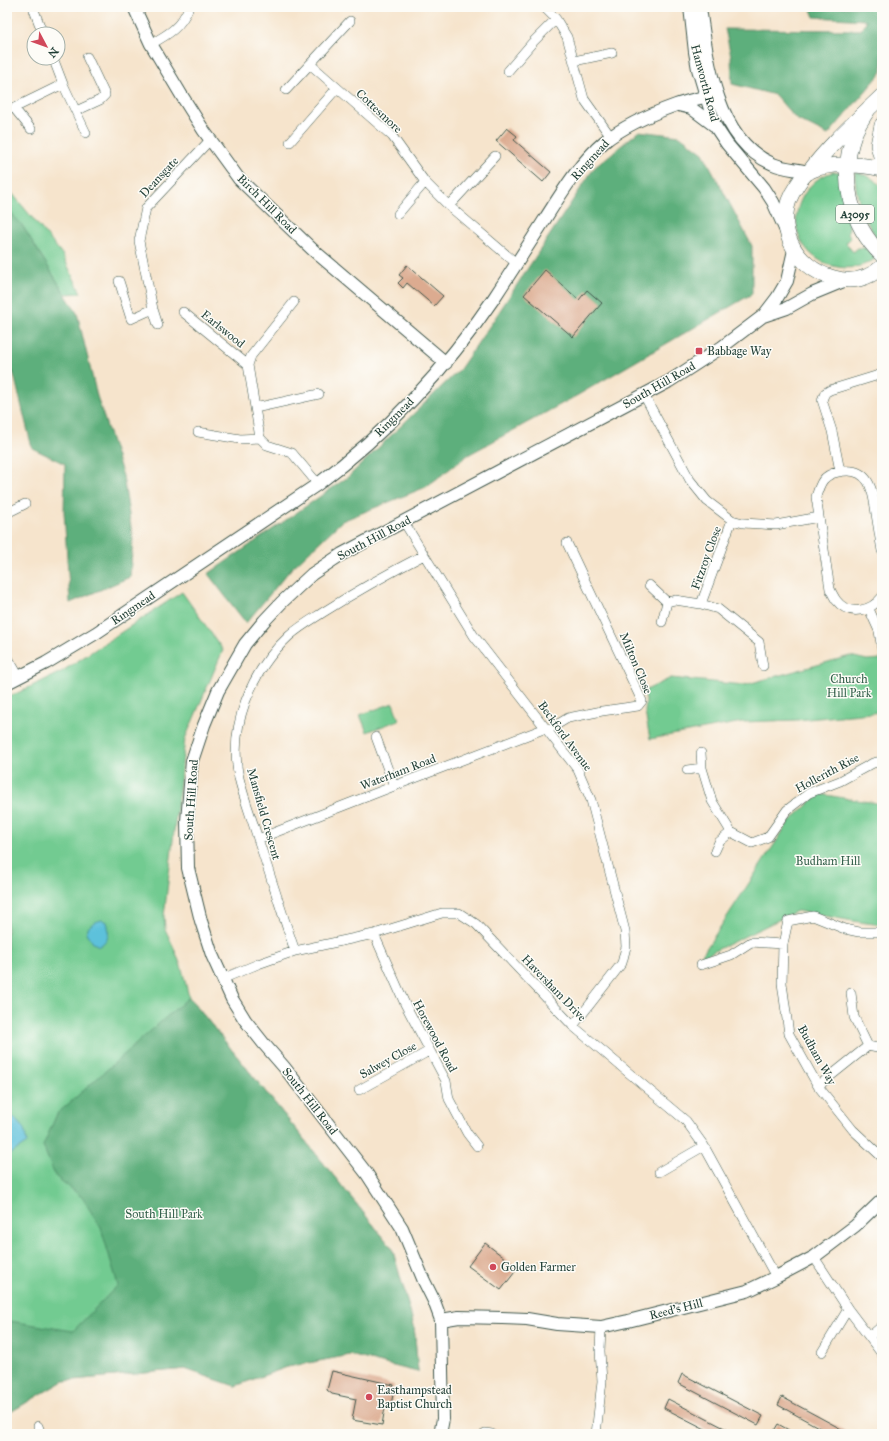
<svg xmlns="http://www.w3.org/2000/svg" width="889" height="1441" viewBox="0 0 889 1441" font-family="'IM FELL Great Primer',serif">
<style>
.green{fill:#72cb91;stroke:#488462}
.forest{fill:#5daf7b;stroke:#3e7658}
.water{fill:#5dc1db;stroke:#3e7f88}
.building{fill:#dcab90}
.lines{fill:none;stroke-linecap:round;stroke-linejoin:round}
.minor-casing{stroke:#3f564b;stroke-width:10}
.tertiary-casing{stroke:#3f564b;stroke-width:14}
.primary-casing{stroke:#3f564b;stroke-width:16}
.minor{stroke:#fff;stroke-width:9}
.tertiary{stroke:#fff;stroke-width:12}
.primary{stroke:#fff;stroke-width:15}
.poi-dot{fill:#d1495b;stroke:#fdfcf7;stroke-width:1.5}
.labels{text-anchor:middle;dominant-baseline:central;stroke-width:3;stroke-linejoin:round;paint-order:stroke}
.shield{fill:#fdfcf7;stroke:#62766e;stroke-width:1}
.shield-label{font-size:11px;font-weight:bold;fill:#1f3d34}
.street-label{font-size:12px;fill:#1f3d34;stroke:#fdfcf7}
.poi-label{font-size:12px;fill:#1f3d34;stroke:#fdfcf7;text-anchor:start}
.park-label{font-size:12px;fill:#34604b;stroke:#fdfcf7}
</style>
<rect width="100%" height="100%" fill="#fdfcf7"/>
<filter id="ink" filterUnits="userSpaceOnUse"><feTurbulence type="fractalNoise" baseFrequency=".025" numOctaves="2"/><feDisplacementMap in="SourceGraphic" scale="8" xChannelSelector="R" yChannelSelector="G"/><feConvolveMatrix kernelMatrix="1 2 1 2 8 2 1 2 1" color-interpolation-filters="sRGB"/></filter>
<filter id="wash" filterUnits="userSpaceOnUse"><feTurbulence type="fractalNoise" baseFrequency=".012" numOctaves="4" result="noise"/><feDisplacementMap in="SourceGraphic" scale="16" xChannelSelector="R" yChannelSelector="G"/><feGaussianBlur stdDeviation="0.9" result="paint"/><feColorMatrix in="noise" values="0 0 0 0 0 0 0 0 0 0 0 0 0 0 0 0 0 1.4 0 .05"/><feComposite in="paint" operator="in"/></filter>
<g filter="url(#wash)">
<rect width="100%" height="100%" fill="#f6e4cc"/>
<path class="green" d="M 833,172 L 840,172 L 844,203 L 850,221 L 848,233 L 851,238 L 846,243 L 853,252 L 858,248 L 866,248 L 875,259 C 832,287 777,243 803,196 C 810,184 819,176 833,172 Z
M 855,172 C 865,174 875,179 882,187 L 882,245 C 865,223 855,200 855,172 Z
M 7,187 L 62,254 L 81,293 L 65,294 L 22,226 L 7,208 Z
M 182,592 L 223,650 L 185,739 L 164,916 L 165,929 L 175,950 L 182,969 L 189,997 L 392,1248 L 414,1326 L 418,1372 L 350,1355 L 287,1367 L 235,1386 L 185,1369 L 63,1381 L 7,1414 L 7,698 L 61,672 Z
M 850,656 L 867,660 L 882,659 L 882,712 L 797,720 L 742,722 L 650,739 L 645,712 L 646,701 L 644,691 L 671,678 L 744,685 Z
M 393,703 L 399,720 L 367,732 L 360,715 Z
M 819,794 L 882,804 L 882,925 L 859,922 L 797,911 L 700,958 L 789,822 Z"/>
<path class="forest" d="M 810,7 L 882,7 L 882,72 L 828,135 L 796,119 L 775,95 L 732,84 L 731,56 L 725,29 L 861,30 L 867,20 L 814,17 Z
M 639,131 L 680,136 L 703,153 L 752,246 L 752,294 L 578,395 L 468,455 L 426,487 L 342,521 L 291,569 L 246,623 L 208,574 L 348,477 L 460,369 L 495,318 L 594,168 Z
M 7,208 L 22,225 L 77,313 L 97,396 L 123,476 L 133,540 L 130,577 L 70,603 L 64,512 L 65,464 L 32,448 L 13,371 L 7,385 Z
M 189,997 L 392,1248 L 414,1326 L 418,1372 L 350,1355 L 287,1367 L 235,1386 L 185,1369 L 63,1381 L 7,1414 L 7,1330 L 10,1321 L 73,1331 L 118,1285 L 101,1228 L 82,1197 L 55,1176 L 43,1146 L 57,1114 Z"/>
<path class="water" d="M 102,920 L 107,922 C 110,932 109,941 99,946 L 93,943 L 86,933 C 89,924 94,922 102,920 Z
M 7,1110 L 24,1129 L 27,1143 L 7,1156 Z"/>
<g id="blocks">
<path class="building" d="M 507,128 L 517,136 L 514,140 L 551,172 L 543,182 L 496,141 Z
M 407,265 L 443,296 L 434,306 L 407,283 L 403,288 L 398,283 L 403,278 L 399,275 Z
M 545,270 L 579,300 L 587,290 L 602,303 L 573,337 L 524,295 Z
M 485,1243 L 518,1268 L 501,1290 L 468,1266 Z
M 332,1371 L 394,1385 L 393,1389 L 390,1388 L 389,1390 L 393,1395 L 391,1404 L 385,1407 L 382,1425 L 352,1420 L 356,1399 L 332,1394 L 327,1390 Z
M 682,1374 L 763,1416 L 758,1425 L 678,1383 Z
M 782,1397 L 845,1431 L 844,1434 L 831,1434 L 778,1405 Z
M 668,1399 L 736,1434 L 715,1434 L 664,1408 Z
M 778,1424 L 796,1434 L 772,1434 Z"/>
</g>
</g>
<g filter="url(#ink)">
<use href="#blocks" fill-opacity="0" stroke="#3f564b" stroke-width="1"/>
<g class="lines">
<defs>
<path id="minor" d="M 35,7 L 34,10 L 43,34
M 544,7 L 556,19 L 567,37 L 584,99 L 611,137
M 151,44 C 169,34 181,27 189,7
M 53,58 L 63,84 L 86,133
M 574,61 L 612,53
M 310,64 L 392,136 L 425,182 L 449,206 L 516,263
M 508,71 L 532,43 L 556,19
M 286,90 L 350,21
M 76,111 L 100,100 L 105,95 L 87,57
M 31,129 L 14,108 L 63,84
M 290,142 L 337,88
M 449,206 L 495,156
M 398,214 L 425,182
M 119,281 L 131,319 L 153,309
M 294,302 L 251,356 L 248,365 L 260,438 L 267,445 L 292,453 L 318,484
M 183,312 L 248,365
M 158,325 L 153,309 L 139,241 L 146,208 L 210,140
M 644,395 L 690,480 L 707,501 L 732,520 L 743,523 L 776,525 L 819,517
M 255,408 L 319,394
M 198,432 L 240,439 L 260,438
M 840,471 L 832,431 L 822,400 L 825,393 L 830,390 L 882,374
M 7,513 L 25,504
M 404,522 L 474,636 L 578,770 L 591,800 L 625,931 L 626,947 L 622,963 L 573,1026
M 882,551 C 880,539 878,526 876,514 C 873,491 870,465 838,472 C 823,475 820,483 816,497 L 830,589 C 832,593 834,597 836,600 C 849,617 871,611 882,597
M 649,585 L 667,602
M 667,602 L 675,600 L 701,604 L 718,609 L 759,642 L 763,666
M 701,604 L 732,520
M 869,609 L 879,631 L 882,650
M 662,622 L 667,602
M 7,656 L 19,677
M 548,730 L 568,718 L 602,711 L 638,706 L 642,701 L 567,543
M 376,737 L 394,786
M 701,753 L 702,768
M 687,770 L 702,768 L 712,801 L 731,832 L 752,843 L 768,837 L 787,810 L 809,793 L 840,781 L 873,763 L 882,761
M 258,839 L 394,786 L 546,728
M 715,851 L 719,842 L 731,832
M 878,932 L 859,932 L 845,929 L 813,916 L 788,921 L 783,944 L 782,983 L 789,1034 L 818,1086 L 853,1130 L 882,1157
M 374,934 L 405,1004 L 446,1081 L 449,1099 L 467,1133 L 477,1146
M 295,951 C 282,914 271,877 258,839 C 252,819 244,799 239,778 C 228,727 251,671 289,636 C 299,627 311,620 322,613 C 355,592 389,573 424,555
M 701,965 L 731,955 L 751,942 L 783,944
M 222,979 L 258,964 L 295,951 L 374,934 L 442,913 L 459,913 L 476,924 L 573,1026 L 686,1121 L 704,1146 L 776,1277
M 851,993 L 854,1017 L 868,1046 L 882,1049
M 818,1086 L 868,1046
M 359,1090 L 429,1051
M 659,1172 L 704,1146
M 814,1257 L 848,1309 L 882,1354
M 869,1337 L 882,1326
M 822,1352 L 848,1309
M 38,1426 L 41,1434
M 485,1433 L 492,1434
M 596,1434 L 602,1381 L 600,1351 L 601,1327"/>
<path id="tertiary" d="M 134,7 L 151,44 L 182,96 L 204,131 L 239,179 L 313,250 L 446,363
M 690,7 L 695,52 L 698,69 L 715,126 L 727,144 L 764,188 L 773,202 L 786,231
M 700,7 C 707,60 717,141 773,164 C 784,169 797,169 809,172
M 678,105 L 691,108 L 715,126
M 764,315 L 777,298 L 787,281 L 794,250
M 7,683 L 46,663 L 96,633 L 318,484 C 386,433 446,369 494,298 C 511,272 528,246 545,219 C 561,194 580,162 604,142 C 625,125 651,114 676,105 C 689,100 703,98 717,93
M 441,1320 L 459,1317 L 502,1318 L 527,1319 L 557,1324 L 601,1327 L 628,1321 L 747,1291 L 776,1277 L 814,1257 L 855,1226 L 882,1200
M 440,1434 L 443,1419 L 441,1320 L 434,1301 L 424,1281 L 402,1228 L 367,1174 L 284,1067 L 264,1044 L 245,1020 L 232,999 L 212,955 L 201,921 L 188,868 L 187,821 L 192,761 L 204,725 L 218,691 L 245,644 L 264,621 L 282,602 L 312,574 L 342,554 L 668,382 L 722,347 L 763,316 L 787,308 L 812,294 L 846,280"/>
<path id="primary" d="M 869,108 C 863,117 857,126 854,135 C 839,176 850,225 882,255
M 882,125 L 878,145 L 882,160
M 882,169 C 861,164 829,162 810,171 C 804,174 799,182 796,187 C 771,223 794,268 834,278 C 851,283 868,279 882,267
M 809,172 C 830,144 857,120 882,96"/>
</defs>
<use href="#minor" class="minor-casing"/>
<use href="#tertiary" class="tertiary-casing"/>
<use href="#primary" class="primary-casing"/>
<use href="#minor" class="minor"/>
<use href="#tertiary" class="tertiary"/>
<use href="#primary" class="primary"/>
</g>
</g>
<g class="poi-dot">
<rect x="695" y="347" width="8" height="8" rx="2"/>
<circle cx="493" cy="1267" r="4"/>
<circle cx="369" cy="1397" r="4"/>
</g>
<g class="labels">
<rect class="shield" x="836" y="205" width="38" height="18" rx="3"/>
<g class="shield-label">
<text x="855" y="214">A3095</text>
</g>
<g class="street-label">
<text transform="translate(705 83) rotate(75)">Hanworth Road</text>
<text transform="translate(379 111) rotate(43)">Cottesmore</text>
<text transform="translate(590 160) rotate(-48)">Ringmead</text>
<text transform="translate(159 177) rotate(-47)">Deansgate</text>
<text transform="translate(267 204) rotate(45)">Birch Hill Road</text>
<text transform="translate(223 329) rotate(39)">Earlswood</text>
<text transform="translate(659 385) rotate(-30)">South Hill Road</text>
<text transform="translate(394 417) rotate(-45)">Ringmead</text>
<text transform="translate(374 538) rotate(-28)">South Hill Road</text>
<text transform="translate(706 558) rotate(-70)">Fitzroy Close</text>
<text transform="translate(133 608) rotate(-34)">Ringmead</text>
<text transform="translate(636 663) rotate(67)">Milton Close</text>
<text transform="translate(565 736) rotate(54)">Beckford Avenue</text>
<text transform="translate(398 772) rotate(-21)">Waterham Road</text>
<text transform="translate(827 773) rotate(-28)">Hollerith Rise</text>
<text transform="translate(191 800) rotate(-86)">South Hill Road</text>
<text transform="translate(264 814) rotate(74)">Mansfield Crescent</text>
<text transform="translate(554 988) rotate(46)">Haversham Drive</text>
<text transform="translate(435 1036) rotate(62)">Horewood Road</text>
<text transform="translate(817 1055) rotate(61)">Budham Way</text>
<text transform="translate(388 1060) rotate(-29)">Salwey Close</text>
<text transform="translate(310 1101) rotate(52)">South Hill Road</text>
<text transform="translate(676 1309) rotate(-14)">Reed's Hill</text>
</g>
<g class="poi-label">
<text x="707" y="351">Babbage Way</text>
<text x="501" y="1267">Golden Farmer</text>
<text x="377" y="1390">Easthampstead<tspan x="377" dy="14">Baptist Church</tspan></text>
</g>
<g class="park-label">
<text x="849" y="679">Church<tspan x="849" dy="14">Hill Park</tspan></text>
<text x="828" y="861">Budham Hill</text>
<text x="164" y="1214">South Hill Park</text>
</g>
</g>
<rect width="889" height="1441" fill="none" stroke="#fdfcf7" stroke-width="24"/>
<g transform="translate(46 46) rotate(131)"><circle r="19" fill="#fdfcf7" stroke="#a4b0a9"/>
<path d="M0-3L7 15L0 10L-7 15Z" fill="#d1495b"/>
<text y="-6" font-size="11" font-weight="bold" text-anchor="middle" fill="#1f3d34">N</text>
</g>
</svg>
